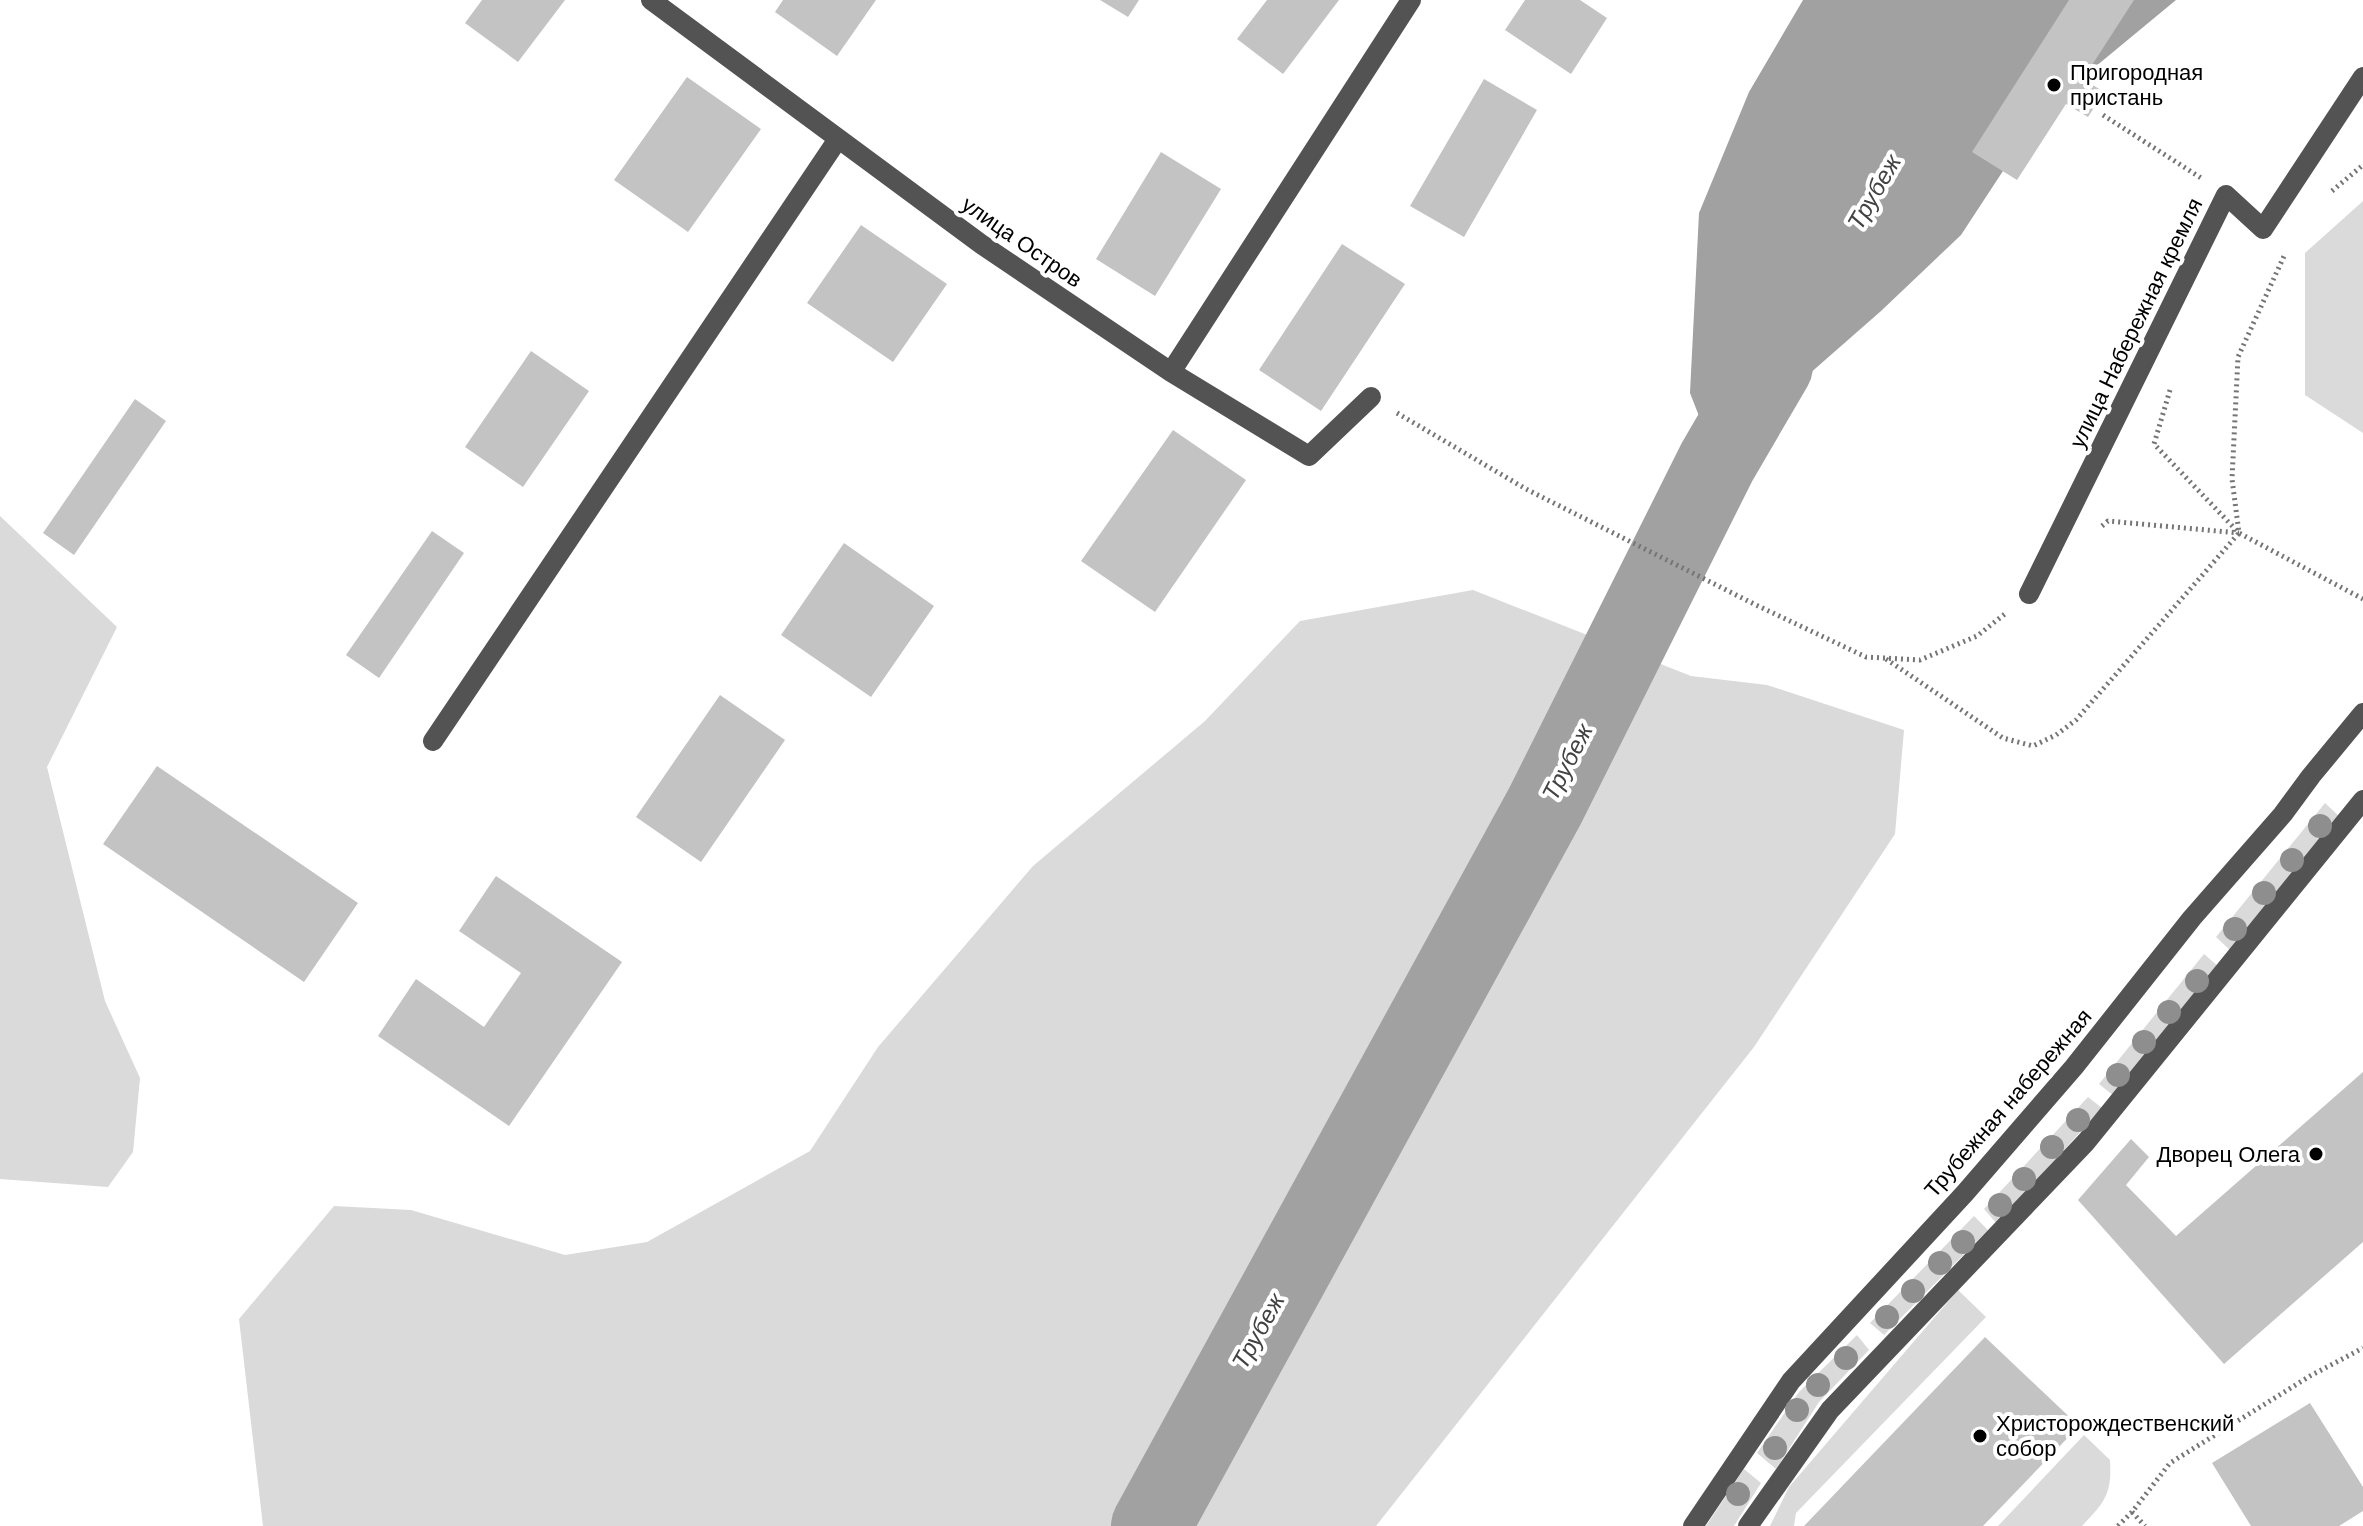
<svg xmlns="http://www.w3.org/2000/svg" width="2363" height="1526" viewBox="0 0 2363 1526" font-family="Arial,sans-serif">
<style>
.green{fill:#dadada}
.water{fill:#a1a1a1}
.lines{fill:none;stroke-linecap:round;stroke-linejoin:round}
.river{stroke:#a1a1a1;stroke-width:80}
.building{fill:#c3c3c3}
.path{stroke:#757575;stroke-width:5;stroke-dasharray:2 4;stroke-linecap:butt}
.minor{stroke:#535353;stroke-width:20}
.tree{fill:#8e8e8e}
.poi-dot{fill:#000;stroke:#fff;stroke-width:3}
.labels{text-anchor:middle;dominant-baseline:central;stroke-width:8;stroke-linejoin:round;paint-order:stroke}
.poi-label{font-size:22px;fill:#000;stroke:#fff;text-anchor:start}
.street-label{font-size:22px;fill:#000;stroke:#fff}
.water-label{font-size:24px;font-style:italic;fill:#424242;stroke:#fff}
</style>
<rect width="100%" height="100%" fill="#fff"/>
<path class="green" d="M 2363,201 L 2363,433 L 2305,395 L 2305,253 Z
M 0,516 L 117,627 L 47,767 L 105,1001 L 140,1078 L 133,1152 L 108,1187 L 0,1179 Z
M 1473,590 L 1691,676 L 1767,685 L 1904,730 L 1895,834 L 1754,1047 L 1376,1526 L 263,1526 L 239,1319 L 334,1206 L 411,1210 L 565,1255 L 647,1242 L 810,1151 L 878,1047 L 1033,866 L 1205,721 L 1300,621 Z
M 2325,803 L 2341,818 L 2232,952 L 2216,937 Z
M 2204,954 L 2219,967 L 2114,1096 L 2099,1084 Z
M 2088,1097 L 2102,1108 L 1997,1224 L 1984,1209 Z
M 1974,1216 L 1988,1230 L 1884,1335 L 1870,1323 Z
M 1958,1290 L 1986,1317 L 1796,1513 L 1794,1526 L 1770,1526 L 1789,1487 Z
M 1857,1335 L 1869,1350 L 1819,1402 L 1776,1469 L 1757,1453 L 1799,1392 Z
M 2084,1435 L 2110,1460 C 2112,1494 2105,1502 2082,1526 L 1998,1526 Z
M 1744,1469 L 1761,1483 L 1734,1526 L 1706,1526 Z"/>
<path class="water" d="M 1803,0 L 2176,0 L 2043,110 L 1961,235 L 1881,311 L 1800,382 L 1742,462 L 1717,462 L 1690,393 L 1699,213 L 1749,92 Z"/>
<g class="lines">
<path class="river" d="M 1151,1526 L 1545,806 L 1717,462 L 1773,366"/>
</g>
<path class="building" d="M 482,0 L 565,0 L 518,62 L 465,23 Z
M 783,0 L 876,0 L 837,56 L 775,12 Z
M 1100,0 L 1139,0 L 1128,17 Z
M 1267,0 L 1339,0 L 1283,74 L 1237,39 Z
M 1525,0 L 1580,0 L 1607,18 L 1571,74 L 1505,30 Z
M 2069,0 L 2134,0 L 2083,79 L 2104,92 L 2088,117 L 2066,104 L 2017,180 L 1972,152 Z
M 687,77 L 761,129 L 688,232 L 614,180 Z
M 1484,79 L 1537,110 L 1464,237 L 1410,206 Z
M 1161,152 L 1221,189 L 1155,296 L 1096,259 Z
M 861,225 L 947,284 L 893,362 L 807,303 Z
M 1342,244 L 1405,284 L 1321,411 L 1259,370 Z
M 531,351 L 589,391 L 523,487 L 465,447 Z
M 135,399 L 166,421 L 74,555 L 43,533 Z
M 1173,430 L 1246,480 L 1155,612 L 1081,561 Z
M 432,531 L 464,553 L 379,678 L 346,655 Z
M 844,543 L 934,606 L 871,697 L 781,635 Z
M 720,695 L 785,740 L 701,862 L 636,817 Z
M 157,766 L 358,903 L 304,982 L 103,844 Z
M 496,876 L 622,962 L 509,1126 L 378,1036 L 416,979 L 484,1027 L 521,973 L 459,931 Z
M 2363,1072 L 2363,1242 L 2224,1364 L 2078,1200 L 2131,1139 L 2149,1157 L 2126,1185 L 2176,1236 Z
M 1985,1337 L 2079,1426 L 1983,1526 L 1804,1526 Z
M 2310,1403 L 2363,1487 L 2363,1511 L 2339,1526 L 2251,1526 L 2212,1463 Z"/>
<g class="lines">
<path class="path" d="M 2103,115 L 2201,178
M 2332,191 L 2363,165
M 2170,390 L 2154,444 L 2239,533 L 2363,599
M 1397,413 L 1526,489 L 1756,605 L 1866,657 L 1920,660 L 1977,636 L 2006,613
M 2102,526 L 2108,521 L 2239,533
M 1886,659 L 2003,738 L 2033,746 L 2056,735 L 2076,720 L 2239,533 L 2232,479 L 2238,357 L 2285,254
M 2132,1512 L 2145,1526
M 2118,1526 L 2132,1512 L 2170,1463 L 2310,1376 L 2363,1348"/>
<path class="minor" d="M 651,0 L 981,244 L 1171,372 L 1309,456 L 1371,397
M 1171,372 L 1411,0
M 2029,594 L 2226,195 L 2263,229 L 2363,77
M 433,741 L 838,139
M 1693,1526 L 1791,1381 L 1965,1193 L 2074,1067 L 2192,918 L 2283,814 L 2311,776 L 2363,713
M 1748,1526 L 1830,1410 L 2086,1142 L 2363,800"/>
</g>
<g class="tree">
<circle cx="2320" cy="826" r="12"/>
<circle cx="2292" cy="860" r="12"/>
<circle cx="2264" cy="893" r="12"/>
<circle cx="2235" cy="929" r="12"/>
<circle cx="2197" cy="981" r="12"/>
<circle cx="2169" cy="1012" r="12"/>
<circle cx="2144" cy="1042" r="12"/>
<circle cx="2118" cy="1075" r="12"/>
<circle cx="2078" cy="1120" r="12"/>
<circle cx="2052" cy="1147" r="12"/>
<circle cx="2024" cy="1179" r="12"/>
<circle cx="2000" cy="1205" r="12"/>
<circle cx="1963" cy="1242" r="12"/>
<circle cx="1940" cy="1263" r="12"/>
<circle cx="1913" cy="1291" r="12"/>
<circle cx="1887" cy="1317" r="12"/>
<circle cx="1846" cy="1358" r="12"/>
<circle cx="1818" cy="1385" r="12"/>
<circle cx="1797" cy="1410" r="12"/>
<circle cx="1775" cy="1448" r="12"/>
<circle cx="1738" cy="1494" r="12"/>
</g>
<g class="poi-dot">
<circle cx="2054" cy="85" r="8"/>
<circle cx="2316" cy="1154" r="8"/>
<circle cx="1980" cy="1436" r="8"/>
</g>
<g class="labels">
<g class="poi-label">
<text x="2070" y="72">Пригородная<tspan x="2070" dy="25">пристань</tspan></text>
<text x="2300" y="1154" text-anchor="end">Дворец Олега</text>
<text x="1996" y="1423">Христорождественский<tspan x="1996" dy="25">собор</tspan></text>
</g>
<g class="street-label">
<text transform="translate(1022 242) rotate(35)">улица Остров</text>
<text transform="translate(2136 323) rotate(-64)">улица Набережная кремля</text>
<text transform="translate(2008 1103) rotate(-49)">Трубежная набережная</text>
</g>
<g class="water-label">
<text transform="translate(1874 192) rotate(-60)">Трубеж</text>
<text transform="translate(1567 762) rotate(-63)">Трубеж</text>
<text transform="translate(1258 1331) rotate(-61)">Трубеж</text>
</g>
</g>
</svg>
